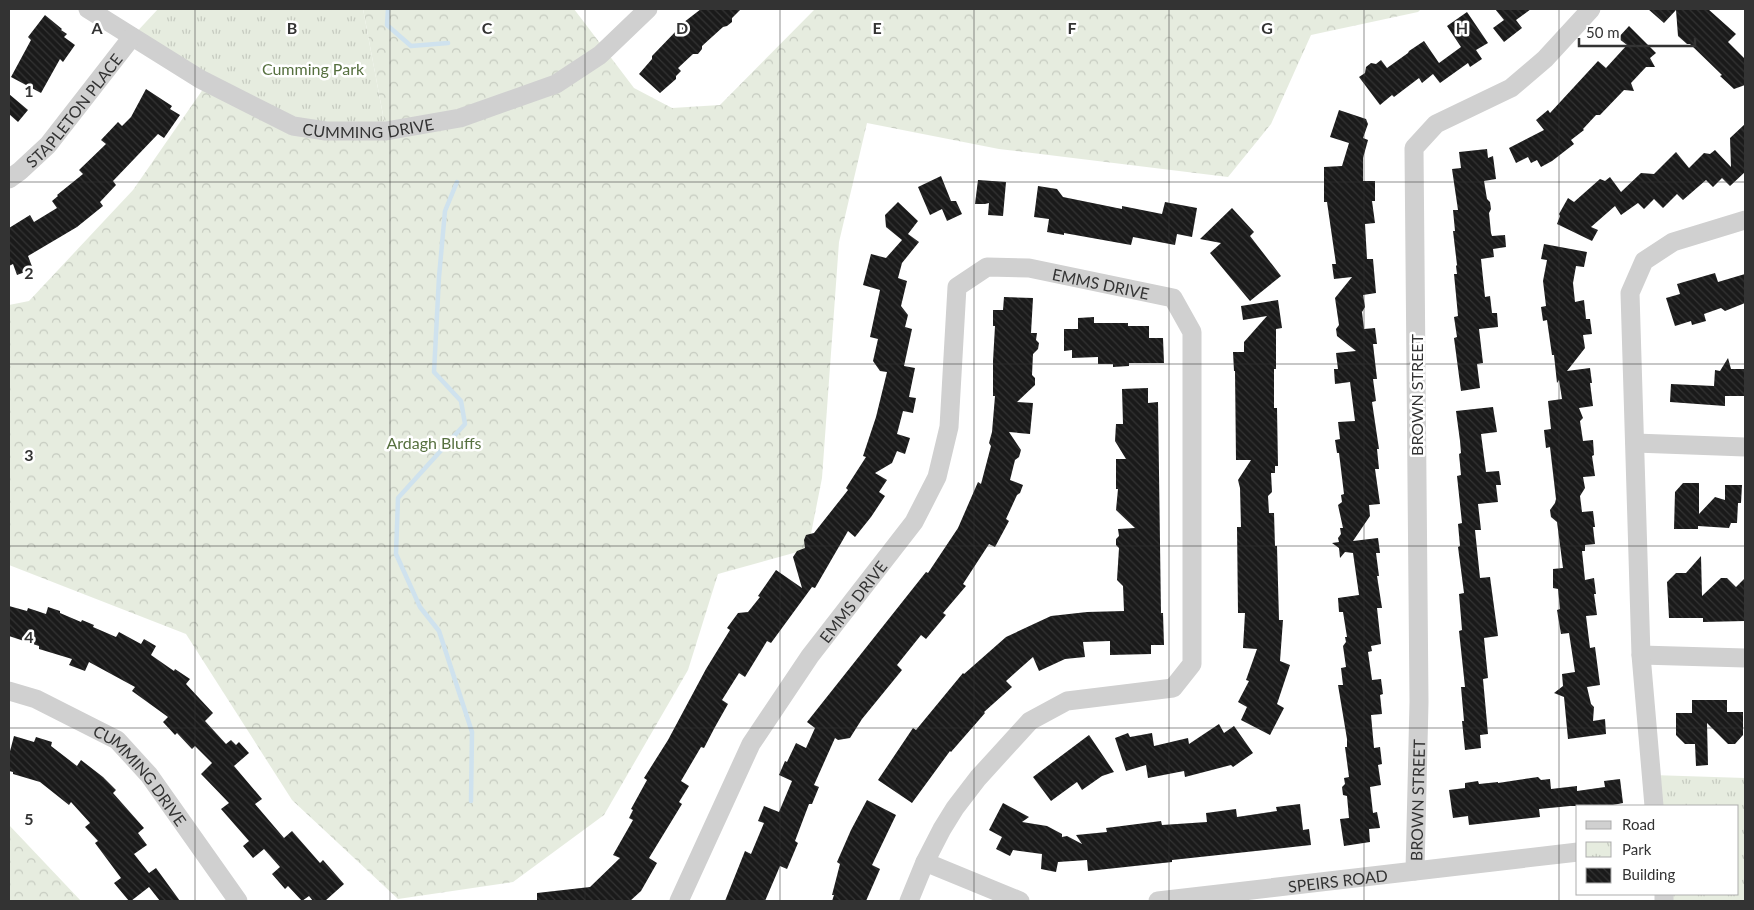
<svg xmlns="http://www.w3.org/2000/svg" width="1754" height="910" viewBox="0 0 1754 910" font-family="Lato,sans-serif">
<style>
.forest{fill:url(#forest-crowns)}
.park{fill:url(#park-tufts)}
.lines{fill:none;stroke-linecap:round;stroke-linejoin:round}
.stream{stroke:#cfe2ee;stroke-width:4.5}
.building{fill:url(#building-back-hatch)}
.minor{stroke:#d0d0d0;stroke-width:19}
.grid{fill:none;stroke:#333;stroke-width:1;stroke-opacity:0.55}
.labels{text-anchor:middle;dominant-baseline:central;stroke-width:5;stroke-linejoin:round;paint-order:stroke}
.park-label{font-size:16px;fill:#56703f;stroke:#fff}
.street-label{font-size:16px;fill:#333;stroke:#fff}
.grid-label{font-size:16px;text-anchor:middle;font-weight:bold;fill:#333;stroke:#fff;stroke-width:5;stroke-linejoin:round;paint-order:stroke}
</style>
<defs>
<pattern id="forest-crowns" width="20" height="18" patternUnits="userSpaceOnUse" patternTransform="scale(1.25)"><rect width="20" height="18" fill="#e6ecdf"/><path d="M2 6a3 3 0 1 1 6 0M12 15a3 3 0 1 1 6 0" fill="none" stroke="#c6cbc0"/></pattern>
<pattern id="park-tufts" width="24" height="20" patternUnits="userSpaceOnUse" patternTransform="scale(1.25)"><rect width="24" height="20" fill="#e6ecdf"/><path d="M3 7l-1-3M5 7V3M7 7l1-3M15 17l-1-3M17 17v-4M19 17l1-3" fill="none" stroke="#c6cbc0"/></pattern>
<pattern id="building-back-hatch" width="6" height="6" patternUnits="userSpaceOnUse" patternTransform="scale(1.25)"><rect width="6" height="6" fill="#1a1a1a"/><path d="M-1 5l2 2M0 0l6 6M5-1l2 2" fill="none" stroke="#333"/></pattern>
</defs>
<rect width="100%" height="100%" fill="#fff"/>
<path class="forest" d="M 363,9 L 574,9 L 634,88 L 672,108 L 720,105 L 815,9 L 1421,9 L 1418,12 L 1311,35 L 1271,124 L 1228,177 L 999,149 L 867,123 L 839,242 L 822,478 L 808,549 L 718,574 L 688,670 L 604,815 L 513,882 L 398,899 L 292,800 L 186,634 L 9,565 L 9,305 L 29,301 L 133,190 L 208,82 L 386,131 Z
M 9,825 L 81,901 L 9,901 Z"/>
<path class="park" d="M 158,9 L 363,9 L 386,131 L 293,126 L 132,37 Z
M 1652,775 L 1745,778 L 1745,901 L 1664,901 L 1664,894 L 1738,894 L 1738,806 L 1654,806 Z"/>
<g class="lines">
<path class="stream" d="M 388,9 L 387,25 L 411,46 L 448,43
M 457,182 L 445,211 L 439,277 L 434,372 L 461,401 L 465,424 L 398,498 L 396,554 L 420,607 L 439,631 L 472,732 L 471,801"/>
</g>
<path class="building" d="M 701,9 L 741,9 L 732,18 L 732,22 L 727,26 L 723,27 L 702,46 L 702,49 L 698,54 L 693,54 L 678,68 L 681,71 L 676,76 L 676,79 L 660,93 L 639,74 L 652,59 L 652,56 L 679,28 L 679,26 Z
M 1495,9 L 1531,9 L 1516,20 L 1522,28 L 1504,42 L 1493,28 L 1504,20 Z
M 1648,9 L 1708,9 L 1736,34 L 1728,42 L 1745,59 L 1745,85 L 1734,89 L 1720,76 L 1722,75 L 1690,44 L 1687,44 L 1678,36 L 1676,10 L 1664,23 Z
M 1467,12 L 1488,43 L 1476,50 L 1482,59 L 1470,67 L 1468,63 L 1440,83 L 1433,74 L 1422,83 L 1419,78 L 1394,97 L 1392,95 L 1380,105 L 1359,77 L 1365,73 L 1366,67 L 1371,63 L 1376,64 L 1381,60 L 1387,68 L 1408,53 L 1409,51 L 1424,41 L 1439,63 L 1461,47 L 1447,26 Z
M 45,15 L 62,29 L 61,30 L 67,34 L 64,37 L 75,45 L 63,62 L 60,59 L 41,93 L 11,77 L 31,40 L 28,37 Z
M 1629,26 L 1656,53 L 1650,58 L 1655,67 L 1646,67 L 1631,83 L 1634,91 L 1624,90 L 1600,115 L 1596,115 L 1583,129 L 1584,130 L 1571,140 L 1574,144 L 1552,161 L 1541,167 L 1537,160 L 1531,163 L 1528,157 L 1516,163 L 1509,148 L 1544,130 L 1536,120 L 1548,110 L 1550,113 L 1598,61 L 1606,68 L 1627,45 L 1618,38 Z
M 146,89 L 172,106 L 170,109 L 180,115 L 164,138 L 158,134 L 113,181 L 116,185 L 100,202 L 103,206 L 77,227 L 28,256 L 33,269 L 17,275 L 13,264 L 9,266 L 9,228 L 30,215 L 34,222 L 57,208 L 52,201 L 58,196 L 57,195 L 83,174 L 79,170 L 106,144 L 101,140 L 118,122 L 122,126 L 131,117 Z
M 9,94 L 28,110 L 18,122 L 9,114 Z
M 1339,110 L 1366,119 L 1368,124 L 1363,138 L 1368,140 L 1363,158 L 1363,181 L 1375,181 L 1375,201 L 1372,201 L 1375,223 L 1365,224 L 1367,259 L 1373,259 L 1376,293 L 1363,295 L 1365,307 L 1362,312 L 1364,329 L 1375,328 L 1377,344 L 1373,344 L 1377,379 L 1373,379 L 1376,401 L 1372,402 L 1379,449 L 1377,449 L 1379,469 L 1375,469 L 1380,504 L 1369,505 L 1370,516 L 1353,541 L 1378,538 L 1380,553 L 1376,553 L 1379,576 L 1377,576 L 1382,608 L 1377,608 L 1381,644 L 1371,646 L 1372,651 L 1368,652 L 1372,680 L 1381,679 L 1383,694 L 1380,695 L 1382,714 L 1371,715 L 1374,748 L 1380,747 L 1382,764 L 1378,765 L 1381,785 L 1370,787 L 1373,813 L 1377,812 L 1380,828 L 1369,829 L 1370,842 L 1344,846 L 1340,819 L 1349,818 L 1347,796 L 1343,795 L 1342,787 L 1345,784 L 1344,778 L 1349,777 L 1345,747 L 1347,747 L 1347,739 L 1338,685 L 1343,685 L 1341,668 L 1346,667 L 1343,646 L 1346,642 L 1345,637 L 1347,637 L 1343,612 L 1339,612 L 1338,598 L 1359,595 L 1353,553 L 1345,552 L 1340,558 L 1339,548 L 1332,543 L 1339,542 L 1338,538 L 1341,534 L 1340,528 L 1343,528 L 1338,505 L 1342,502 L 1341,495 L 1344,494 L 1339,453 L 1337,453 L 1335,440 L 1340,439 L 1338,422 L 1355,421 L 1350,382 L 1335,384 L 1334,369 L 1338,369 L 1336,353 L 1356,351 L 1337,336 L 1336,329 L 1339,325 L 1335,298 L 1352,277 L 1334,279 L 1332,264 L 1336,264 L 1327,202 L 1324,202 L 1324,167 L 1342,166 L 1349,143 L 1330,137 Z
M 1745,124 L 1745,172 L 1730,186 L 1722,178 L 1713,187 L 1706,180 L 1683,200 L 1677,194 L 1663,208 L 1654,199 L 1644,209 L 1638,203 L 1621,215 L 1615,206 L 1591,227 L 1598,230 L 1592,241 L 1557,224 L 1560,216 L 1559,214 L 1568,198 L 1574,202 L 1600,179 L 1605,181 L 1610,177 L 1621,192 L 1641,173 L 1654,174 L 1676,152 L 1689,168 L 1704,153 L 1710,154 L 1715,150 L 1731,167 L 1730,138 Z
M 1487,149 L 1488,158 L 1493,156 L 1496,179 L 1484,181 L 1487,199 L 1490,202 L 1491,209 L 1489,213 L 1491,233 L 1492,236 L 1505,235 L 1506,247 L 1493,249 L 1494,257 L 1481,259 L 1485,297 L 1490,296 L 1492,313 L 1497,313 L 1498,327 L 1479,329 L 1483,363 L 1477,364 L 1480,388 L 1461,391 L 1454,338 L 1457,337 L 1454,317 L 1458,316 L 1454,274 L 1457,274 L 1456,266 L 1457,265 L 1453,231 L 1455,231 L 1453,210 L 1458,210 L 1452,169 L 1461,168 L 1459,152 Z
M 941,176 L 951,201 L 956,201 L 962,214 L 947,221 L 942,209 L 930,215 L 918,187 Z
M 978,180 L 1006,182 L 1003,216 L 988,215 L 989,203 L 985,204 L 975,204 Z
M 1038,186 L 1057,189 L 1063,197 L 1122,209 L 1122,206 L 1162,214 L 1165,202 L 1197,208 L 1192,237 L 1177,234 L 1175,245 L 1133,237 L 1131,245 L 1064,233 L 1064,235 L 1047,232 L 1049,219 L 1034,217 Z
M 898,202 L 918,221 L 908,234 L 919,242 L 902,263 L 898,278 L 907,281 L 901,306 L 908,315 L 905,327 L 912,329 L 904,366 L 915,368 L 909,397 L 916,398 L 913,413 L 903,411 L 897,434 L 910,438 L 905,454 L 897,451 L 892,463 L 875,473 L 887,480 L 879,492 L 885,496 L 871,517 L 855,537 L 848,531 L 815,588 L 812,587 L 771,643 L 767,641 L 745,677 L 739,673 L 722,700 L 728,704 L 715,727 L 704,748 L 701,747 L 681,781 L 689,786 L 679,802 L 682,804 L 649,858 L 657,863 L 641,891 L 630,901 L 537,901 L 537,893 L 590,887 L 620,858 L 613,855 L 633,820 L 629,818 L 633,810 L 631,809 L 647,780 L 644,778 L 668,740 L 706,669 L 730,630 L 727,628 L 738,613 L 748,612 L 760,597 L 758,596 L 776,570 L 802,588 L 793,557 L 797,551 L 805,548 L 804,540 L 806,535 L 814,533 L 848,490 L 846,488 L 866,457 L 863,456 L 876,417 L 887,372 L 880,371 L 873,361 L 878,339 L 870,337 L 880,290 L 863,285 L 871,254 L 886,258 L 902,240 L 886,227 L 885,215 Z
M 1232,208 L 1254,232 L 1250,236 L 1281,276 L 1250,301 L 1210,253 L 1221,243 L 1200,239 Z
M 1544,244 L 1587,252 L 1584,267 L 1576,266 L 1573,283 L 1575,302 L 1584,300 L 1586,319 L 1590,319 L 1592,334 L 1583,335 L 1585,348 L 1567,371 L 1590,368 L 1592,383 L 1590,383 L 1593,406 L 1579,408 L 1583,418 L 1580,421 L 1583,441 L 1593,440 L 1594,455 L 1592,456 L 1595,476 L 1583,477 L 1585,488 L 1580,496 L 1582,512 L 1593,511 L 1595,527 L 1593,527 L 1595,544 L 1585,545 L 1585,551 L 1582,551 L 1585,580 L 1594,578 L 1596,594 L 1594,594 L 1597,615 L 1586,616 L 1590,648 L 1595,647 L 1600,685 L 1587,687 L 1591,704 L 1594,707 L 1593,721 L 1605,719 L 1606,734 L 1568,739 L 1564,697 L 1554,693 L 1563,686 L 1562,674 L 1575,672 L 1569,633 L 1561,634 L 1557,610 L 1560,609 L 1558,589 L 1553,588 L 1553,569 L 1563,568 L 1557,522 L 1551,517 L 1550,510 L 1555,503 L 1556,499 L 1550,447 L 1546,448 L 1544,430 L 1551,429 L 1548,401 L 1562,399 L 1559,380 L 1557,383 L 1554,355 L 1552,355 L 1547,320 L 1543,321 L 1541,307 L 1546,306 L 1543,281 L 1547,260 L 1541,259 Z
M 1715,273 L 1718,282 L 1745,274 L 1745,303 L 1725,311 L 1721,308 L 1704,314 L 1706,321 L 1692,325 L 1691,321 L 1675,326 L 1666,298 L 1680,294 L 1677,284 Z
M 1004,297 L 1033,298 L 1031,333 L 1037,333 L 1036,340 L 1039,343 L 1038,349 L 1033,354 L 1032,375 L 1035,378 L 1035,385 L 1017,402 L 1033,403 L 1030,434 L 1009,432 L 1021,450 L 1019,457 L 1015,460 L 1010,480 L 1023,485 L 1020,493 L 1017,495 L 1006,519 L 1009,521 L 995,547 L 989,544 L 963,584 L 966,586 L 943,613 L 946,615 L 926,639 L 921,635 L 897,665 L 902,670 L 862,719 L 850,738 L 838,740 L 835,738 L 814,785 L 819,787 L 812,804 L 809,804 L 795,841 L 798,843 L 787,869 L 780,866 L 765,901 L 725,901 L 745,851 L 751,854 L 764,823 L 758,821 L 764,806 L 779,812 L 792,781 L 779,775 L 785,761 L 787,762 L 796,743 L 806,748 L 815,728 L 807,722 L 926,572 L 928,573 L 958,528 L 978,482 L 981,484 L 991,446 L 989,443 L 992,432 L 995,396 L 993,396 L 993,361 L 995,326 L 993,326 L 993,310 L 1003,310 Z
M 1278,300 L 1282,328 L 1276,329 L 1276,369 L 1274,369 L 1274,408 L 1277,408 L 1278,466 L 1275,466 L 1275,473 L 1271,473 L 1272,492 L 1268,496 L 1269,513 L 1274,513 L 1275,546 L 1277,546 L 1279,620 L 1283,620 L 1280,661 L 1290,665 L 1277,704 L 1284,708 L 1270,735 L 1241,720 L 1247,707 L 1238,702 L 1249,681 L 1246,680 L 1257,649 L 1243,648 L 1245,613 L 1238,613 L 1237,527 L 1241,527 L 1240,488 L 1238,480 L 1251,460 L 1236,460 L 1235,371 L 1234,371 L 1233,352 L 1244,352 L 1244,342 L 1267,316 L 1243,320 L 1241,306 Z
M 1094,317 L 1094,323 L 1128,323 L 1128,326 L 1149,326 L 1149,338 L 1163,338 L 1164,363 L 1129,363 L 1129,366 L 1113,367 L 1113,364 L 1098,364 L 1098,357 L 1072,358 L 1072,350 L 1064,351 L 1064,329 L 1078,329 L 1078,318 Z
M 1728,358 L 1731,369 L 1745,369 L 1745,396 L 1725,396 L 1725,406 L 1670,402 L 1671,384 L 1714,386 L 1715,370 L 1720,371 Z
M 1148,388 L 1148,403 L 1158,402 L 1161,613 L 1163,613 L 1164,645 L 1151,645 L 1151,654 L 1110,655 L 1110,641 L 1083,642 L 1085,657 L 1065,659 L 1039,671 L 1033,657 L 1006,681 L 1012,687 L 984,712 L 985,713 L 951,752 L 950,751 L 912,803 L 878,780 L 913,728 L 916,730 L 963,673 L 964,674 L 1006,637 L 1051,616 L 1087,612 L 1124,611 L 1123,586 L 1117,580 L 1119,548 L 1116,545 L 1116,539 L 1119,536 L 1118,529 L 1135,528 L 1116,510 L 1118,489 L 1116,489 L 1116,459 L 1126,459 L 1115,441 L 1116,424 L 1123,424 L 1122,389 Z
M 1493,407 L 1497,432 L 1481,434 L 1486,472 L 1499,471 L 1501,485 L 1496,485 L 1498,502 L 1478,504 L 1481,530 L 1475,530 L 1480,578 L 1490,577 L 1498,636 L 1484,638 L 1488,678 L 1483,679 L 1488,734 L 1480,735 L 1481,748 L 1465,750 L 1462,721 L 1464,721 L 1461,687 L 1465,687 L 1459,631 L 1462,630 L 1459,594 L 1464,593 L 1458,547 L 1460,546 L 1458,524 L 1462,523 L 1457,476 L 1461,475 L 1459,454 L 1461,453 L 1460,441 L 1456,411 Z
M 1683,483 L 1699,483 L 1699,514 L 1715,497 L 1725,500 L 1725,485 L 1742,485 L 1741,503 L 1738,503 L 1737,523 L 1731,523 L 1729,528 L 1698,526 L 1698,529 L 1674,529 L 1675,492 Z
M 1701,556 L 1702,596 L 1721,578 L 1727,578 L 1736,587 L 1745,578 L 1745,621 L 1703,622 L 1703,618 L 1669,618 L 1667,582 L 1676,573 L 1686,573 Z
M 9,606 L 27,611 L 28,608 L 46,614 L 48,607 L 60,611 L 60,613 L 81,622 L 82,620 L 94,625 L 93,627 L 116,637 L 119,632 L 141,644 L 144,639 L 156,646 L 151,655 L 174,671 L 175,669 L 190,679 L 186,684 L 213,713 L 205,721 L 226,744 L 231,740 L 236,745 L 239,742 L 249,753 L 234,766 L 262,799 L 255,804 L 284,838 L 292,831 L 320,863 L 323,860 L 344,884 L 325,901 L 313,901 L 309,896 L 302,901 L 288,886 L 285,889 L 272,874 L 280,867 L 264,849 L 253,858 L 243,846 L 249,841 L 221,809 L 229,803 L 201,774 L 212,763 L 195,746 L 192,749 L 177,733 L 175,735 L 163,722 L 168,717 L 132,691 L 135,687 L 89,662 L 85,671 L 69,665 L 72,659 L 39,649 L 39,646 L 9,636 Z
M 1692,700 L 1727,700 L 1727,712 L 1743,712 L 1743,735 L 1735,744 L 1728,744 L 1707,723 L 1708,765 L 1696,766 L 1695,744 L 1685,744 L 1676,735 L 1676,713 L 1692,713 Z
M 1219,724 L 1224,733 L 1234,726 L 1253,753 L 1233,767 L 1231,765 L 1185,777 L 1184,771 L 1148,778 L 1146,765 L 1126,771 L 1115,738 L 1128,733 L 1130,737 L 1152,733 L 1154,746 L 1188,738 L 1189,744 Z
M 1089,735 L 1114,772 L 1102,776 L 1082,790 L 1077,782 L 1051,801 L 1033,777 Z
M 14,736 L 34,742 L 36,737 L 52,742 L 51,746 L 77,766 L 81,760 L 103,777 L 116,790 L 113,793 L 144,828 L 138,833 L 147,845 L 134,854 L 149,873 L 156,868 L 180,901 L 160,901 L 149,887 L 131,901 L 129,901 L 114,883 L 121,878 L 95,843 L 98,841 L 85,827 L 90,823 L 71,802 L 69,805 L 40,782 L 13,774 L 13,772 L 9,771 L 9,755 Z
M 1538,777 L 1541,780 L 1550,779 L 1551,789 L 1577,786 L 1577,791 L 1605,787 L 1604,781 L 1620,779 L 1623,803 L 1608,806 L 1570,806 L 1539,809 L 1540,817 L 1469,825 L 1468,816 L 1453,818 L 1449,790 L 1465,788 L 1465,783 L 1478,781 L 1479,784 L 1498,782 L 1498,783 Z
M 867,800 L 896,815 L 872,865 L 880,869 L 866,901 L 832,901 L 834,895 L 832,895 L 840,864 L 837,862 L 851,830 Z
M 1003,803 L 1029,817 L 1022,822 L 1047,826 L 1062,834 L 1062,837 L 1067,836 L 1082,844 L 1076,835 L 1107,832 L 1106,828 L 1161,821 L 1162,825 L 1207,822 L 1206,813 L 1236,809 L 1237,817 L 1277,811 L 1276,807 L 1300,804 L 1303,830 L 1309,829 L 1311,845 L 1172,860 L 1172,862 L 1088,871 L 1087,860 L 1058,862 L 1056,872 L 1041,869 L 1042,854 L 1013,850 L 1010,856 L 996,849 L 1002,837 L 989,830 Z"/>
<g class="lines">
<g class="minor">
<path id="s1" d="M 88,9 L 200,79 L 293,126 L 326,131 L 386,131 L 460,118 L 556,84 L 600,55 L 648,9"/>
<path id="s2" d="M 9,179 L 20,171 L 48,145 L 132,37"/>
<path d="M 1635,443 L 1745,447"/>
<path d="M 1641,655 L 1745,658"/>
<path id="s3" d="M 9,691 L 36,699 L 117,740 L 149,775 L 238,901"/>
<path d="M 1654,806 L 1641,655 L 1630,293 L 1644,261 L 1673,242 L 1745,220"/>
<path d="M 925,862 L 1020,901"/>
<path id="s4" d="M 1415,871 L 1419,702 L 1414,148 L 1436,124 L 1511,88 L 1545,59 L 1591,9"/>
<path d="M 1664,894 L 1664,901"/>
<path id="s5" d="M 679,901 L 751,744 L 810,656 L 914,522 L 937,477 L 949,427 L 957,287 L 987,267 L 1029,268 L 1173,298 L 1192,332 L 1192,664 L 1173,688 L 1067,701 L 1030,721 L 978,778 L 955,808 L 942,829 L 925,862 L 909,901"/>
<path id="s6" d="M 1158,901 L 1578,852"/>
</g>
</g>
<path class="grid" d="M 195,9 L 195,901M 390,9 L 390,901M 585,9 L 585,901M 780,9 L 780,901M 974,9 L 974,901M 1169,9 L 1169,901M 1364,9 L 1364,901M 1559,9 L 1559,901M 9,182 L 1745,182M 9,364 L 1745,364M 9,546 L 1745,546M 9,728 L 1745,728"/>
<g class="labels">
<g class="park-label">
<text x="313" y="68">Cumming Park</text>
<text x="434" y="442">Ardagh Bluffs</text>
</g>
<g class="street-label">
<text stroke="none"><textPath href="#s2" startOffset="95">STAPLETON PLACE</textPath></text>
<text stroke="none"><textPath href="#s1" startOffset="312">CUMMING DRIVE</textPath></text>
<text stroke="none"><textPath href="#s5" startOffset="842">EMMS DRIVE</textPath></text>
<text transform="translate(1416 395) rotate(-90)">BROWN STREET</text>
<text stroke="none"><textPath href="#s5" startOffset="348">EMMS DRIVE</textPath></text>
<text stroke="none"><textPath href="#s3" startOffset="160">CUMMING DRIVE</textPath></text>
<text stroke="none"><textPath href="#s4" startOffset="71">BROWN STREET</textPath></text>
<text stroke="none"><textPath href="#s6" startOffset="181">SPEIRS ROAD</textPath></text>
</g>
</g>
<g class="grid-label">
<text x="97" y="34">A</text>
<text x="292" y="34">B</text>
<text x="487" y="34">C</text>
<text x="682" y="34">D</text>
<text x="877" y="34">E</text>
<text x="1072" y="34">F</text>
<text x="1267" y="34">G</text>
<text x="1462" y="34">H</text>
<text x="29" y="97">1</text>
<text x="29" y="279">2</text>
<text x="29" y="461">3</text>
<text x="29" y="643">4</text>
<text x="29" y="825">5</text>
</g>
<rect width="1754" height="910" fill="none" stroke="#333333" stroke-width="20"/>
<rect x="1576" y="805" width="162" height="90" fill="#ffffff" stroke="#adadad"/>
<rect x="1586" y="821" width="25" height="8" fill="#d0d0d0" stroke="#adadad"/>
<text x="1622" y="830" font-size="15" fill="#333333">Road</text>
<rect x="1586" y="842" width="25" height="15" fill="url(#park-tufts)" stroke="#adadad"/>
<text x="1622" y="855" font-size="15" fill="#333333">Park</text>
<rect x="1586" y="868" width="25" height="15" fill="url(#building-back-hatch)" stroke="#adadad"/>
<text x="1622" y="880" font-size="15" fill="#333333">Building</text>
<path d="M1579 38v8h116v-8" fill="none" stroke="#333333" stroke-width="2.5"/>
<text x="1586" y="38" font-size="15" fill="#333333" stroke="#ffffff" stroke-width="4" paint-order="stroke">50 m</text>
</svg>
